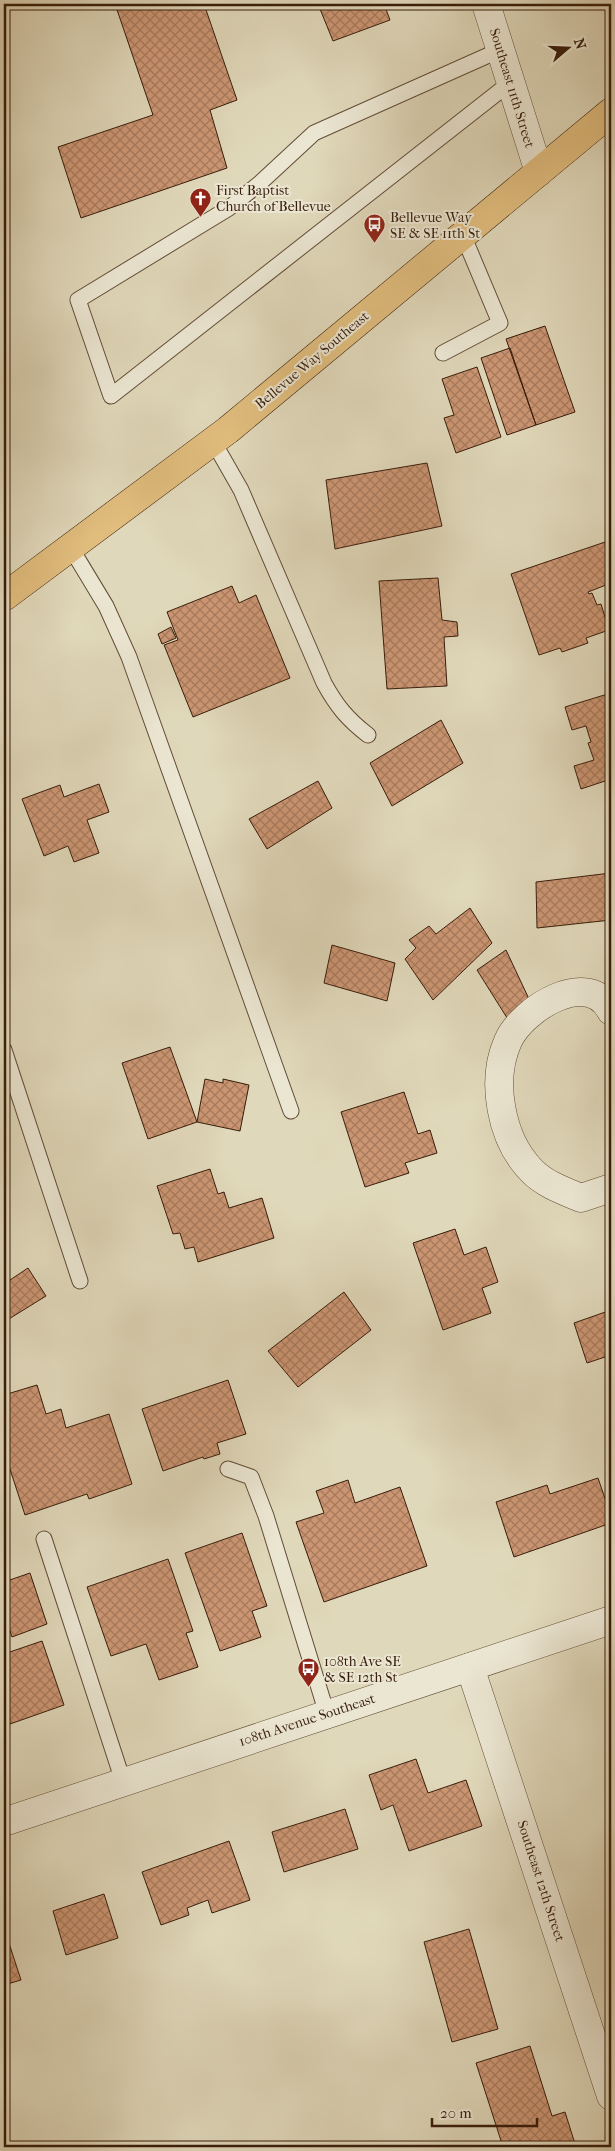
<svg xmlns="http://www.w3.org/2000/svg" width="615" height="2151" viewBox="0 0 615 2151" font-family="'IM FELL French Canon',serif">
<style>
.building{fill:url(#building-cross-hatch);stroke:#381d0b}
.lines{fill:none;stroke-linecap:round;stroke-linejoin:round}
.service-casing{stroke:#624c37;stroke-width:17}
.minor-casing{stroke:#624c37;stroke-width:29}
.tertiary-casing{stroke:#624c37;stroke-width:29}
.primary-casing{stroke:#381d0b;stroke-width:29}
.service{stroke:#ebe6d2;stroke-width:15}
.minor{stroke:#ebe6d2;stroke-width:28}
.tertiary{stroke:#ebe6d2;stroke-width:28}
.primary{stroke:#e0bc7d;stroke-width:28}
.labels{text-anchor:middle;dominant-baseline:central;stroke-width:4;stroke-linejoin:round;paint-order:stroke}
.street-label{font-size:14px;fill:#381d0b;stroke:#ebe6d2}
.poi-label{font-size:14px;fill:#381d0b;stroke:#ebe6d2;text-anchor:start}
</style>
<defs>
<pattern id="building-cross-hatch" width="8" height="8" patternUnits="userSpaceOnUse" patternTransform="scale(1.25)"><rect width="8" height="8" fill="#cc9673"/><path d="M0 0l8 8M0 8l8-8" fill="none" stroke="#a77a5d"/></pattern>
</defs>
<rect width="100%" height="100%" fill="#e0d8ba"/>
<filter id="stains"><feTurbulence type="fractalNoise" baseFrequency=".004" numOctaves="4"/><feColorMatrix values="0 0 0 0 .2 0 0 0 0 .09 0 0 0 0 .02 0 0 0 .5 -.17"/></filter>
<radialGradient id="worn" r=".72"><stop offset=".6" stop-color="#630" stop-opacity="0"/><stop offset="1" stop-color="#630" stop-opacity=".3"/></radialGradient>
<path class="building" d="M 115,4 L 204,4 L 237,100 L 210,110 L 227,168 L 81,218 L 58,147 L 153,115 Z
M 318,4 L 384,4 L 390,20 L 333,41 Z
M 545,326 L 575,412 L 536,425 L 506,339 Z
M 510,348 L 536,425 L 507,435 L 481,358 Z
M 477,367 L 501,437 L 456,453 L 444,418 L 454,415 L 442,379 Z
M 427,463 L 442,526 L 335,549 L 326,480 Z
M 611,540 L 611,590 L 608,591 L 606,585 L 588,592 L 589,594 L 592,593 L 597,605 L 601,604 L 609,630 L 586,638 L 588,643 L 562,652 L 560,648 L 539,655 L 511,574 Z
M 438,578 L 442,620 L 457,622 L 458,636 L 444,637 L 447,686 L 387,689 L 379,581 Z
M 232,586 L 239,603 L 256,595 L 290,678 L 193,717 L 164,645 L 178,640 L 167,612 Z
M 171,627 L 176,638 L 162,644 L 158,634 Z
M 611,693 L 611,779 L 581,789 L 574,766 L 594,760 L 588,743 L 591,742 L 586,726 L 572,730 L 565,707 Z
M 441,720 L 463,763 L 392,806 L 370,763 Z
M 318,781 L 332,808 L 267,849 L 249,819 Z
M 99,784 L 109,812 L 87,820 L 99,853 L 74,862 L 68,846 L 44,856 L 22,799 L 60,785 L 64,797 Z
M 611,873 L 611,920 L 537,928 L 536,882 Z
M 470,908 L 492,943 L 433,1000 L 405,959 L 416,948 L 409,940 L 429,926 L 436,934 Z
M 332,945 L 395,963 L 387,1001 L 324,983 Z
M 506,950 L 529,999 L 509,1021 L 477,970 Z
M 170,1047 L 197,1122 L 148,1139 L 122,1063 Z
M 205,1079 L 223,1083 L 223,1079 L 249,1085 L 240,1131 L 197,1122 Z
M 404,1092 L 418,1134 L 430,1130 L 437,1153 L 405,1163 L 409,1173 L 365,1187 L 341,1112 Z
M 210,1169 L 218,1194 L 224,1192 L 229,1208 L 262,1198 L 274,1238 L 198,1262 L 194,1247 L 185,1249 L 180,1233 L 173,1234 L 157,1186 Z
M 455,1229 L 464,1255 L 486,1247 L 498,1282 L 482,1288 L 491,1313 L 443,1330 L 413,1243 Z
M 28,1268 L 46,1296 L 4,1322 L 4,1284 Z
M 344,1292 L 371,1330 L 298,1387 L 268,1351 Z
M 611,1310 L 611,1355 L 587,1363 L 574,1323 Z
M 228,1380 L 246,1434 L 217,1443 L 220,1454 L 204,1459 L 203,1457 L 163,1471 L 142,1409 Z
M 37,1385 L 46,1414 L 61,1409 L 66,1428 L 109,1414 L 132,1484 L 89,1499 L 87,1494 L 25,1515 L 4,1451 L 4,1395 Z
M 598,1478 L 611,1516 L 611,1523 L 514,1557 L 496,1502 L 547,1485 L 550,1494 Z
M 348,1480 L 355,1503 L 400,1487 L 427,1566 L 324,1602 L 296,1522 L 324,1513 L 316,1491 Z
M 242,1533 L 267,1606 L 252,1611 L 261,1637 L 220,1651 L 185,1553 Z
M 168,1559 L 193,1631 L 186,1633 L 198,1667 L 159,1680 L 146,1644 L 111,1656 L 87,1587 Z
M 30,1573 L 47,1624 L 12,1637 L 4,1613 L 4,1582 Z
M 42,1641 L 64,1705 L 10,1724 L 4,1706 L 4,1654 Z
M 416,1759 L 428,1793 L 466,1780 L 482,1826 L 409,1851 L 393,1805 L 381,1810 L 369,1775 Z
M 345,1809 L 358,1849 L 284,1872 L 272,1832 Z
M 229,1841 L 250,1900 L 212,1913 L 208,1900 L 187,1908 L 189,1915 L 161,1925 L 142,1872 Z
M 104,1894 L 118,1938 L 66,1955 L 53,1911 Z
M 469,1929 L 498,2029 L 452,2042 L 424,1942 Z
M 6,1934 L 21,1980 L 4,1985 L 4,1935 Z
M 530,2046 L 552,2116 L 565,2112 L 576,2147 L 503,2147 L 476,2063 Z"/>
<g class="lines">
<defs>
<path id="service" d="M 500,50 L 314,133 L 260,183 L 229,208 L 78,300 L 111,396 L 510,83
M 443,353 L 500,323 L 463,235
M 213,441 L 241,490 L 324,683 C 336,705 347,719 368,735
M 71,548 L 106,606 L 129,657 L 291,1111
M 4,1050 L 80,1281
M 228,1469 L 251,1477 L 266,1516 L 327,1714
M 44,1539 L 123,1781"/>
<path id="minor" d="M 486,4 L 539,172
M 611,1011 C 589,967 522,1009 508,1041 C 490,1081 501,1139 531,1170 C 544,1184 564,1191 581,1198 L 611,1188
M 470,1667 L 611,2096"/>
<path id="tertiary" d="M 4,1822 L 611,1620"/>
<path id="primary" d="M 4,597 L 228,430 L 611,112"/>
</defs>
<use href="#service" class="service-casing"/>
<use href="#minor" class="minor-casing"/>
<use href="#tertiary" class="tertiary-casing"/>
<use href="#primary" class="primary-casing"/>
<use href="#service" class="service"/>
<use href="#minor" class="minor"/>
<use href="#tertiary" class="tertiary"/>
<use href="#primary" class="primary"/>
</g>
<defs>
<symbol id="church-pin" viewBox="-11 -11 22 30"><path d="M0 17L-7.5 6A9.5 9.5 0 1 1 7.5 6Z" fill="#8f2418" stroke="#ebe6d2"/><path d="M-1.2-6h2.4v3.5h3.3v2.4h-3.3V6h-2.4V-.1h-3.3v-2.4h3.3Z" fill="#fff"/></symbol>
<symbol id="bus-pin" viewBox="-11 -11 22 30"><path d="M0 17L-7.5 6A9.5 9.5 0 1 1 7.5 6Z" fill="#8f2418" stroke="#ebe6d2"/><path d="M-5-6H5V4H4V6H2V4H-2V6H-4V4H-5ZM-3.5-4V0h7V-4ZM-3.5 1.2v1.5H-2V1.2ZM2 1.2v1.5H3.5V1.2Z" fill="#fff"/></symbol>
</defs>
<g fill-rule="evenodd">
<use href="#church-pin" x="188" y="186" width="25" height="34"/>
<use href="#bus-pin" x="362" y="212" width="25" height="34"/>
<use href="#bus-pin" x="296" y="1656" width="25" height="34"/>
</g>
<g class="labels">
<g class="street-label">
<text transform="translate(512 88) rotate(73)">Southeast 11th Street</text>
<text transform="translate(312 360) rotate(-40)">Bellevue Way Southeast</text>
<text transform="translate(307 1720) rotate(-18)">108th Avenue Southeast</text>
<text transform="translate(541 1881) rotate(72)">Southeast 12th Street</text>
</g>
<g class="poi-label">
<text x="216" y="190">First Baptist<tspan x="216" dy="16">Church of Bellevue</tspan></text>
<text x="390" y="217">Bellevue Way<tspan x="390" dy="16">SE &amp; SE 11th St</tspan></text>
<text x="324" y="1661">108th Ave SE<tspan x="324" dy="16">&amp; SE 12th St</tspan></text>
</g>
</g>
<rect width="615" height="2151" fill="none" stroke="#e0d8ba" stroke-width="20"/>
<rect x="5" y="5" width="605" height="2141" fill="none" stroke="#381d0b" stroke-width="2.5"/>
<rect x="10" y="10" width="595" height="2131" fill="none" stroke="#381d0b"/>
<g transform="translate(568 48) rotate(71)" stroke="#ebe6d2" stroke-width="4" paint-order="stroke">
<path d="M0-4L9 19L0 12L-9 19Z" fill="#381d0b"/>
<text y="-8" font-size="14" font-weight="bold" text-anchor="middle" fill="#381d0b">N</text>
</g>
<path d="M432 2118v8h105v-8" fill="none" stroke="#381d0b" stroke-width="2.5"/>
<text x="440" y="2118" font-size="15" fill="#381d0b" stroke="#ebe6d2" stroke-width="4" paint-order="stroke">20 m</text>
<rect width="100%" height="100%" filter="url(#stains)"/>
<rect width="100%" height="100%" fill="url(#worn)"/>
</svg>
